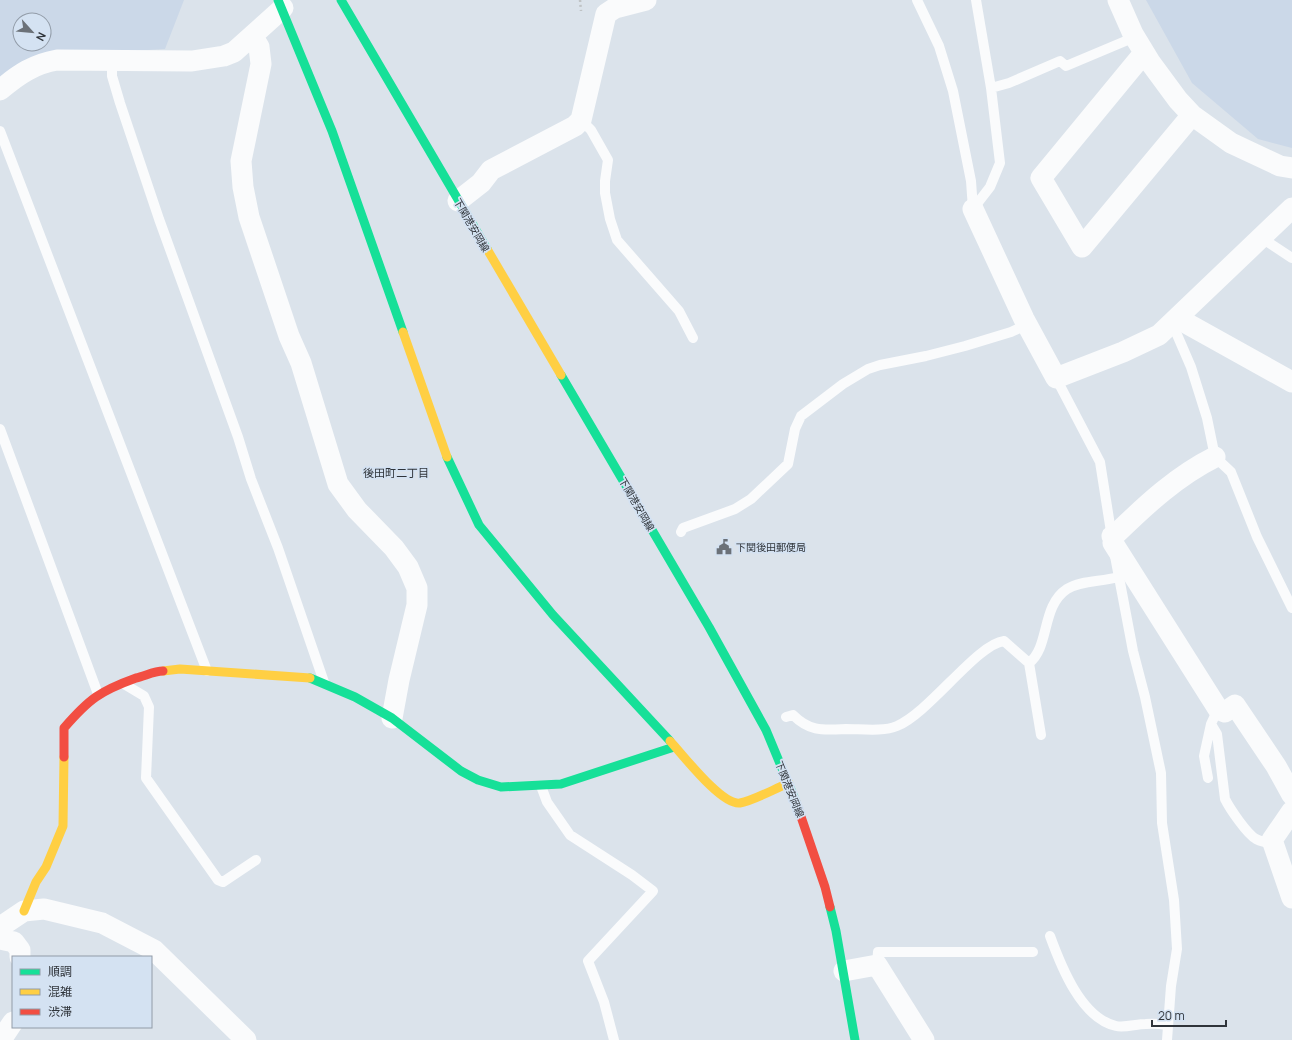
<svg xmlns="http://www.w3.org/2000/svg" width="1292" height="1040" viewBox="0 0 1292 1040" font-family="Manrope,'Noto Sans JP',sans-serif">
<style>
.built{fill:#cbd8e8;fill-rule:evenodd}
.lines{fill:none;stroke-linecap:round;stroke-linejoin:round}
.path{stroke:#bfc3c5;stroke-width:2.5;stroke-dasharray:2 3;stroke-linecap:butt}
.lane{stroke:#fafbfc;stroke-width:10}
.street{stroke:#fafbfc;stroke-width:21}
.fast{stroke:#16e098;stroke-width:9}
.slow{stroke:#ffcf43;stroke-width:9}
.jam{stroke:#f24e42;stroke-width:9}
.labels{text-anchor:middle;dominant-baseline:central;stroke-width:3.5;stroke-linejoin:round;paint-order:stroke}
.street-label{font-size:10px;fill:#2f343a;stroke:#d4e2f2}
.poi-label{font-size:10px;fill:#2f343a;stroke:#d4e2f2;text-anchor:start}
.neighbourhood-label{font-size:11px;fill:#2f343a;stroke:#d4e2f2}
</style>
<rect width="100%" height="100%" fill="#dbe3eb"/>
<path class="built" d="M 0,0 L 184,0 L 165,49 L 113,52 L 0,81 ZM 20,20 L 44,20 L 44,44 L 20,44 Z
M 1146,0 L 1292,0 L 1292,148 L 1258,139 L 1192,83 Z"/>
<g class="lines">
<path class="path" d="M 580,0 L 581,11"/>
<path class="lane" d="M 917,0 L 939,46 L 953,91 L 971,181 L 973,209
M 112,60 L 112,76 L 120,103 L 159,219 L 238,437 L 251,479 L 278,548 L 324,682
M 991,88 L 1009,83 L 1060,61 L 1066,66 L 1135,37
M 581,120 L 591,130 L 608,160 L 605,181 L 605,193 L 610,219 L 617,240 L 679,311 L 693,338
M 0,131 L 207,671
M 973,209 L 990,187 L 1000,163 L 991,88 L 976,0
M 1260,237 L 1292,258
M 1172,323 L 1191,367 L 1207,418 L 1215,457 L 1231,472 L 1257,537 L 1292,608
M 1056,378 L 1100,462 L 1112,538
M 0,429 L 98,694
M 681,532 L 683,528 L 735,509 L 751,499 L 788,464 L 795,429 L 801,416 L 843,384 L 868,369 L 880,365 L 926,356 L 965,346 L 1011,332 L 1028,324
M 1115,556 L 1133,651 L 1145,697 L 1161,773 L 1162,823 L 1174,900 L 1177,949 L 1171,986 L 1167,1040
M 1029,663 C 1050,647 1041,606 1067,589 C 1081,580 1102,582 1118,577
M 124,684 L 144,696 L 149,707 L 146,778 L 218,880 L 223,882 L 256,860
M 1218,709 L 1211,724 L 1217,734 L 1225,799 C 1230,809 1247,834 1256,839 C 1262,842 1267,843 1274,844
M 786,717 L 793,715 C 810,732 823,730 846,729 C 861,729 883,732 897,726 C 929,713 977,644 1004,641 L 1029,663 L 1041,735
M 1208,778 L 1204,756 L 1211,724
M 541,786 L 547,802 L 570,835 L 632,875 L 653,891 L 588,961 L 604,1002 L 614,1040
M 1050,936 C 1061,966 1081,1018 1116,1026 C 1125,1028 1136,1024 1146,1024 C 1153,1023 1161,1024 1168,1025
M 877,965 L 878,952 L 1033,952"/>
<path class="street" d="M 1118,0 L 1133,34 L 1150,62 L 1178,100 L 1192,115 L 1231,143 L 1280,166 L 1292,168
M 253,37 L 259,47 L 261,64 L 241,161 L 243,187 L 249,217 L 289,336 L 301,363 L 338,484 L 357,510 L 394,548 L 408,567 L 417,588 L 417,605 L 399,680 L 392,718
M 1144,53 L 1041,178 L 1082,247 L 1192,115
M 0,90 C 19,74 34,64 57,60 L 192,61 L 224,56 L 234,52 L 283,8
M 458,201 L 481,183 L 491,170 L 575,126 L 581,120 L 606,14 L 615,8 L 646,0
M 973,209 L 1024,319 L 1056,378 L 1123,352 L 1159,335 L 1292,208
M 1177,318 L 1292,382
M 1112,536 L 1117,533 C 1147,504 1177,476 1215,457
M 1113,543 L 1218,709 L 1225,712 L 1235,705 L 1276,766 L 1292,795
M 1292,811 L 1272,840 L 1292,898
M 0,927 L 24,911 L 44,909 L 102,923 L 154,950 L 246,1040
M 0,939 L 14,942 L 20,950 L 20,957
M 844,971 L 877,965 L 924,1040
M 1,1040 L 13,1022"/>
<path class="fast" d="M 278,0 L 332,131 L 403,332
M 341,0 L 487,249
M 561,375 L 709,627 L 766,730 L 796,802
M 447,457 L 479,525 L 553,615 L 670,741
M 310,678 L 355,697 L 392,718 L 461,771 L 478,780 L 501,787 L 561,784 L 674,747
M 830,907 L 836,931 L 855,1040"/>
<path class="slow" d="M 487,249 L 561,375
M 403,332 L 447,457
M 163,671 L 180,669 L 310,678
M 670,741 C 683,755 722,806 740,803 C 753,801 776,788 789,783
M 24,911 L 36,882 L 46,867 L 63,826 L 64,757"/>
<path class="jam" d="M 64,757 L 64,728 C 89,699 100,691 136,678 C 145,676 154,671 163,671
M 796,802 L 825,887 L 830,907"/>
</g>
<defs>
<symbol id="civic-bare" viewBox="-9 -9 18 18"><path d="M-.6-6.5H3V-4.5H.6V-3L4-1V1h2V6H-6V1h2V-1L-.6-3ZM-1.2 2.5V6h2.4V2.5Z" fill="#6b7178" stroke="#d4e2f2" stroke-width="2.5" paint-order="stroke"/></symbol>
</defs>
<g fill-rule="evenodd">
<use href="#civic-bare" x="713" y="536" width="22" height="22"/>
</g>
<g class="labels">
<g class="street-label">
<text transform="translate(472 225) rotate(60)">下関港安岡線</text>
<text transform="translate(637 504) rotate(60)">下関港安岡線</text>
<text transform="translate(790 789) rotate(68)">下関港安岡線</text>
</g>
<g class="poi-label">
<text x="736" y="547">下関後田郵便局</text>
</g>
<g class="neighbourhood-label">
<text x="396" y="472">後田町二丁目</text>
</g>
</g>
<rect x="12" y="956" width="140" height="72" fill="#d4e2f2" stroke="#929ca8"/>
<rect x="20" y="969" width="20" height="6" fill="#16e098" stroke="#929ca8"/>
<text x="48" y="976" font-size="12" fill="#2f343a">順調</text>
<rect x="20" y="989" width="20" height="6" fill="#ffcf43" stroke="#929ca8"/>
<text x="48" y="996" font-size="12" fill="#2f343a">混雑</text>
<rect x="20" y="1009" width="20" height="6" fill="#f24e42" stroke="#929ca8"/>
<text x="48" y="1016" font-size="12" fill="#2f343a">渋滞</text>
<g transform="translate(32 32) rotate(117)"><circle r="19" fill="#d4e2f2" stroke="#929ca8"/>
<path d="M0-3L7 15L0 10L-7 15Z" fill="#6b7178"/>
<text y="-6" font-size="11" font-weight="bold" text-anchor="middle" fill="#2f343a">N</text>
</g>
<path d="M1152 1020v6h74v-6" fill="none" stroke="#2f343a" stroke-width="2"/>
<text x="1158" y="1020" font-size="12" fill="#2f343a" stroke="#d4e2f2" stroke-width="3" paint-order="stroke">20 m</text>
</svg>
